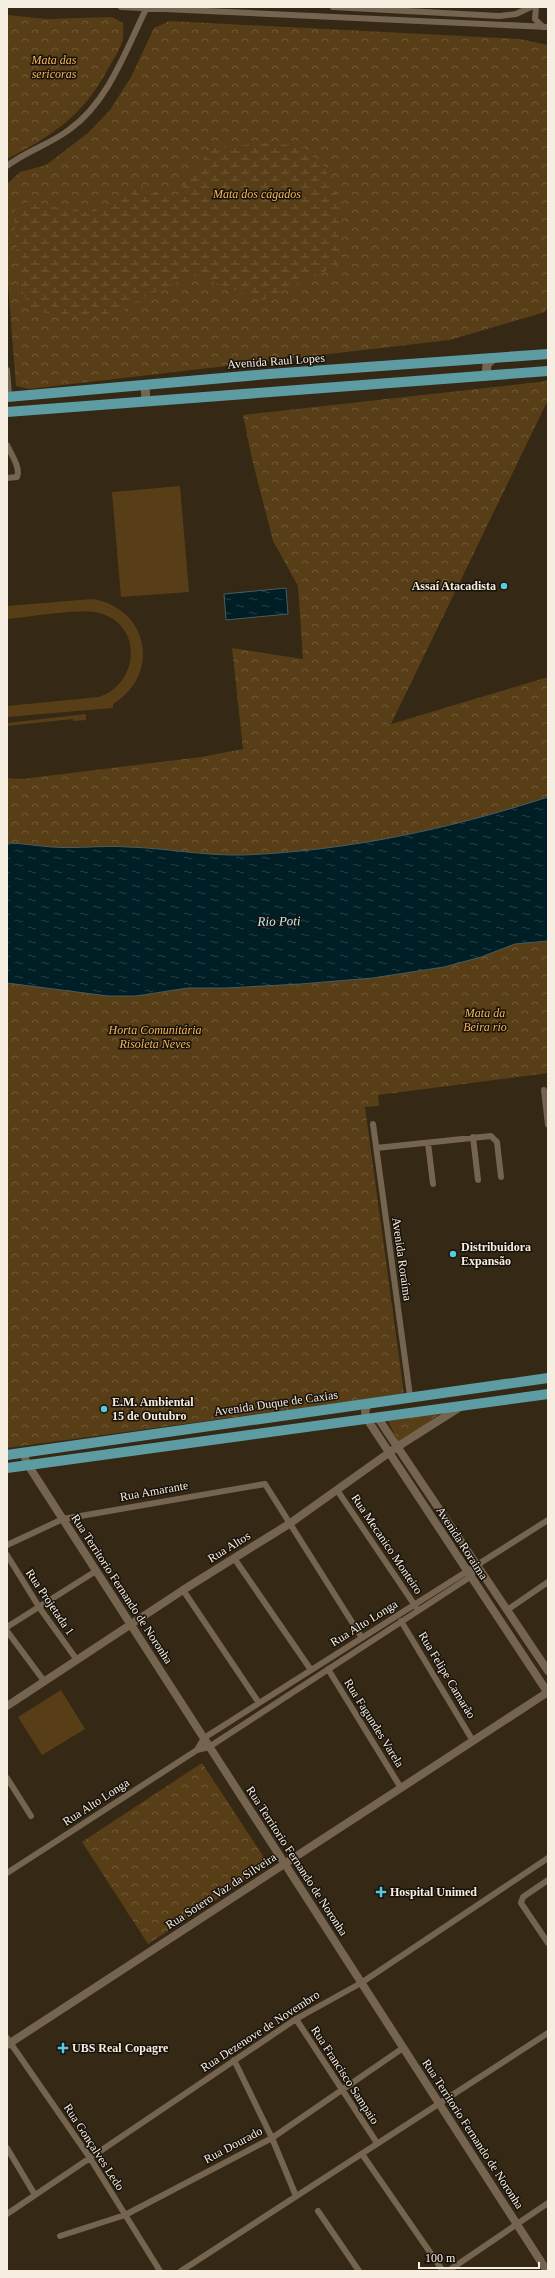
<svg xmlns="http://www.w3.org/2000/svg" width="555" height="2278" viewBox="0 0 555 2278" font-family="'Times New Roman',serif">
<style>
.green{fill:#583e16}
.forest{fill:url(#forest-crowns)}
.wetland{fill:url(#wetland-marsh)}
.water{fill:url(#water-ripples);stroke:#4a5c5e}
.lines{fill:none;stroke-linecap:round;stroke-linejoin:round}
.minor{stroke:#756550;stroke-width:6}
.tertiary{stroke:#756550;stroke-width:8}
.secondary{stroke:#756550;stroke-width:9}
.primary{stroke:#5e9ca4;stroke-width:10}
.poi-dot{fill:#58c9e3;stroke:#18120a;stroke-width:1.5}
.labels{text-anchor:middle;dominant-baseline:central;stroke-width:3;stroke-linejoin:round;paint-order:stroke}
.park-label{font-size:12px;font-style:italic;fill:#f6b658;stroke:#18120a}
.street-label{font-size:12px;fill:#f7eee2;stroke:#18120a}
.poi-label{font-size:12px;font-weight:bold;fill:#f7eee2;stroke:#18120a;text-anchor:start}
.water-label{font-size:13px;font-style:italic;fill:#bcedfa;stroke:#18120a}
</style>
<defs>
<pattern id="forest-crowns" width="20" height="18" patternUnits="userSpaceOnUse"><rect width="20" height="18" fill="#583e16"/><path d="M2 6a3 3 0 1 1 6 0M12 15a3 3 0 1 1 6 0" fill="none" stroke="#715a38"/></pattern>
<pattern id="wetland-marsh" width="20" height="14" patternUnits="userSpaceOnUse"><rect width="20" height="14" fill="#583e16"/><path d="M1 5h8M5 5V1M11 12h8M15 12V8" fill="none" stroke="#715a38"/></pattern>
<pattern id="water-ripples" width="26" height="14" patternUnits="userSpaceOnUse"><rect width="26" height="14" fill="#001e26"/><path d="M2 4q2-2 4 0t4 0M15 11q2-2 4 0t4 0" fill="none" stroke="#263f45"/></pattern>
</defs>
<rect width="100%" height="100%" fill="#352815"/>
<path class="green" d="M 180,486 L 189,592 L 121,597 L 112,492 Z
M 92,599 C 148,607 162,674 113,704 L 113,708 L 7,717 L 7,706 L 99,697 C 140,683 143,624 99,613 C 80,608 29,617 7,619 L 7,606 Z
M 86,714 L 86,720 L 73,721 L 73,719 L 7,726 L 7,723 Z
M 61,1690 L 85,1729 L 42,1755 L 18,1717 Z"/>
<path class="forest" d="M 7,15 L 47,19 L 112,17 L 123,23 C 125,44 119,49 109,67 C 83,116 55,134 7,159 Z
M 169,21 L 520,39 L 548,45 L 548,306 L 545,312 L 450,340 L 29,389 L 16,386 L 7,271 L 8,183 L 20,172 L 46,165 L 88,133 L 110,110 L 131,77 L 154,28 Z
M 548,381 L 548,400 L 391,724 L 548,677 L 548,797 C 451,828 345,852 243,855 C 204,856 166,848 128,847 C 103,845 77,849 52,847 C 37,846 22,843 7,843 L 7,778 L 22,779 L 201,757 L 243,749 L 232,648 L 303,659 L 298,586 L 273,541 L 252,459 L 243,415 Z
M 548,941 L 548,1073 L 378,1095 L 379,1106 L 365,1107 L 404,1394 L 7,1448 L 7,983 L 108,996 L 136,996 L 188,988 L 226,988 L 300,984 L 373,978 L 444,967 L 480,957 L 515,944 Z
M 443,1412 L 399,1443 L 388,1421 Z
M 202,1763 L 269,1865 L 148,1944 L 82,1842 Z"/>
<path class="wetland" d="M 266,143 L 301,146 L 323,165 L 338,198 L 341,233 L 338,265 L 263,300 L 193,275 L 140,299 L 117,316 L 62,318 L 30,308 L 19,283 L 14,211 L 28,202 L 81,212 L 105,210 L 137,185 L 173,199 L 212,148 Z"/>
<path class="water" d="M 286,588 L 288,614 L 226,620 L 224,594 Z
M 548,797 L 548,941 L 515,944 L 481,957 L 444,967 L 373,978 L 300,984 L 226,988 L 188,988 L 136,996 L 108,996 L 7,983 L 7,843 C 22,843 37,846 52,847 C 77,849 103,845 128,847 C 166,848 204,856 243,855 C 346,851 450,829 548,797 Z"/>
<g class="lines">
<path class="minor" d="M 121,7 L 548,27
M 333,7 L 499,16 L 516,14 L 531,7
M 536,7 L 535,19 L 543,27
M 7,166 C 26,151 51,144 70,129 C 108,102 126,50 146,9
M 7,370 L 9,396
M 7,445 C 11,454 21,468 17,477 L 7,478
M 544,1090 L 548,1125
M 373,1124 L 410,1396
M 473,1137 L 478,1180
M 428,1143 L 433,1184
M 376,1148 L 491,1136 L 497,1142 L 501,1177
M 337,1490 L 416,1607
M 7,1545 L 63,1519 L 265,1484 L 362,1638
M 7,1555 L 39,1607 L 77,1660
M 234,1558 L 311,1670
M 183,1590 L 259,1703
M 507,1610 L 548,1582
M 401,1621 L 473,1741
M 7,1627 L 96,1571
M 7,1631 L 44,1681
M 328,1669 L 401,1788
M 197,1750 L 204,1738 L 548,1520
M 7,1778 L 31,1816
M 7,1873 L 197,1750 L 209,1747 L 470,1577 L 478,1565
M 548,1880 L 523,1897 L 521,1903 L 548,1943
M 296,2019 L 377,2143
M 7,2038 L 90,2158 L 160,2271
M 234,2060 L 272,2138 L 296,2196
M 7,2148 L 35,2195
M 362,2154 L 443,2271
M 318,2211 L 359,2271
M 7,2214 L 296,2019 L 361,1983 L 548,1858
M 60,2236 L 125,2215 L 272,2138 L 403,2048
M 181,2271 L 548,2033
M 448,2271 L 548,2203"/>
<path class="tertiary" d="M 368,1403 L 365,1412 L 367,1419 L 548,1693
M 378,1418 L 548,1671
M 23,1453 L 28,1465 L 547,2271
M 7,1706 L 183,1590 L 289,1524 L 397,1447 L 460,1407
M 7,2045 L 548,1692"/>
<path class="secondary" d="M 486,376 L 487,364 L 494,358
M 145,385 L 146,401"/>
<path class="primary" d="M 7,397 L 269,374 L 548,354
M 7,412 L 548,371
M 7,1455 L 548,1378
M 7,1468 L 548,1394"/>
</g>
<g class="poi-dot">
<circle cx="504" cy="586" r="4"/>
<circle cx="453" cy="1254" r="4"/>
<circle cx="104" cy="1409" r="4"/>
<path d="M379 1886h4v4h4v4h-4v4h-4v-4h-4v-4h4z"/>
<path d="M61 2042h4v4h4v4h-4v4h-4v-4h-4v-4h4z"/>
</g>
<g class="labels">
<g class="park-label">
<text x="54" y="60">Mata das<tspan x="54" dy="14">sericoras</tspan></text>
<text x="257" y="194">Mata dos cágados</text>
<text x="485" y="1013">Mata da<tspan x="485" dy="14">Beira rio</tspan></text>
<text x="155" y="1030">Horta Comunitária<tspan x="155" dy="14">Risoleta Neves</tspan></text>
</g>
<g class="street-label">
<text transform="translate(276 361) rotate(-4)">Avenida Raul Lopes</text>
<text transform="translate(402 1259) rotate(82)">Avenida Roraíma</text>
<text transform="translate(276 1403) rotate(-8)">Avenida Duque de Caxias</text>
<text transform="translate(154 1491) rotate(-10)">Rua Amarante</text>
<text transform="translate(462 1543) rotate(57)">Avenida Roraima</text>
<text transform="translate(387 1544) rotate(56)">Rua Mecanico Monteiro</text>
<text transform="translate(229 1547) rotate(-32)">Rua Altos</text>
<text transform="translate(122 1589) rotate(57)">Rua Territorio Fernando de Noronha</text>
<text transform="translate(50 1602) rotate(56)">Rua Projetada 1</text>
<text transform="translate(364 1623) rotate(-32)">Rua Alto Longa</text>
<text transform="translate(447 1675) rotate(59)">Rua Felipe Camarão</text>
<text transform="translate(374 1723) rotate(58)">Rua Fagundes Varela</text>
<text transform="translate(96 1802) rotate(-33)">Rua Alto Longa</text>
<text transform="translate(297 1861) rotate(57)">Rua Territorio Fernando de Noronha</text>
<text transform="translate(221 1891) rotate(-33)">Rua Sotero Vaz da Silveira</text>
<text transform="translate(260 2031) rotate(-33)">Rua Dezenove de Novembro</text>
<text transform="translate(345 2075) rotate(57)">Rua Francisco Sampaio</text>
<text transform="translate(473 2134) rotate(57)">Rua Territorio Fernando de Noronha</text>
<text transform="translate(233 2145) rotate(-28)">Rua Dourado</text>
<text transform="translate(94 2147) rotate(57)">Rua Gonçalves Ledo</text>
</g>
<g class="poi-label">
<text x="496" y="586" text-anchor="end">Assaí Atacadista</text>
<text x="461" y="1247">Distribuidora<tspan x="461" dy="14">Expansão</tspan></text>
<text x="112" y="1402">E.M. Ambiental<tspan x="112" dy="14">15 de Outubro</tspan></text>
<text x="390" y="1892">Hospital Unimed</text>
<text x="72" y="2048">UBS Real Copagre</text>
</g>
<g class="water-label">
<text transform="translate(279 921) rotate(-1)">Rio Poti</text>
</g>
</g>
<rect width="555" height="2278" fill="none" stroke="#f7eee2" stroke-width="16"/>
<path d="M419 2262v6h120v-6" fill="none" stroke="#f7eee2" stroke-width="2"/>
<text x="425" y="2262" font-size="12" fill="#f7eee2" stroke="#18120a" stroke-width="3" paint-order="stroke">100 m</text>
</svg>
